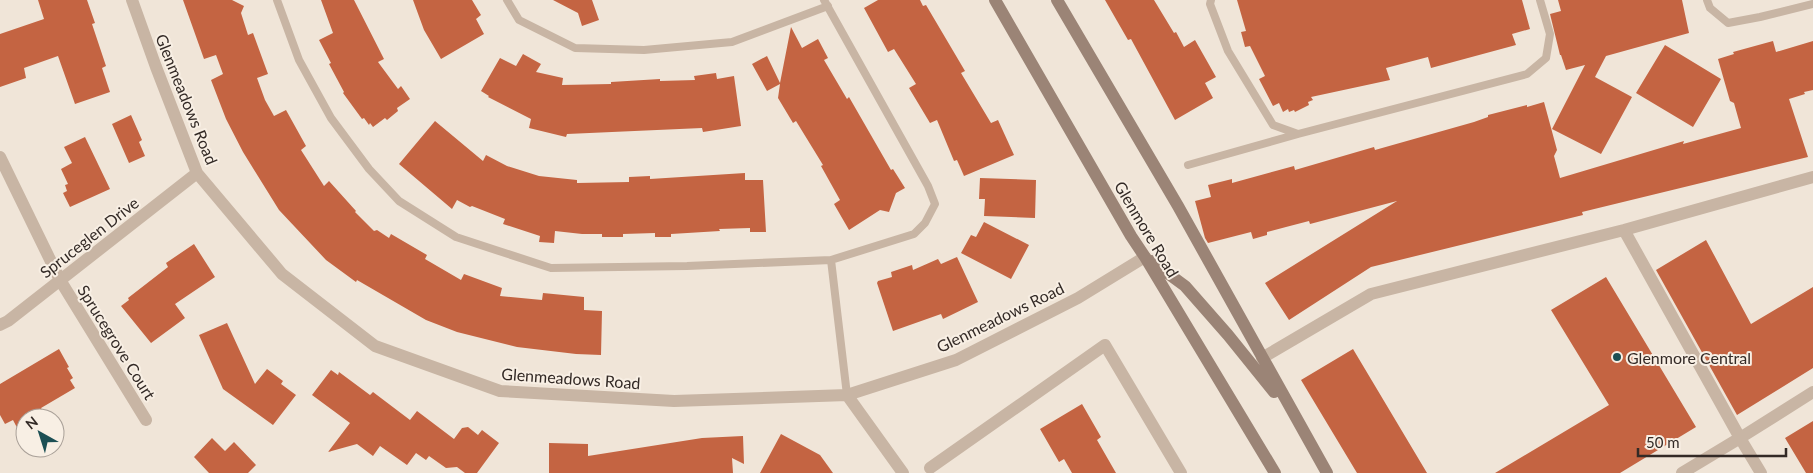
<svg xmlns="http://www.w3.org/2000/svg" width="1813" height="473" viewBox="0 0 1813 473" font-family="Lato,sans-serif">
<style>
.building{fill:#c46442}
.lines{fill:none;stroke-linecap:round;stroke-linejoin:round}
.lane{stroke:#c8b5a4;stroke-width:8}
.street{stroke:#c8b5a4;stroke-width:12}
.secondary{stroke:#9b8476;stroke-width:12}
.poi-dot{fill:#1c4f54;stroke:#f8efe4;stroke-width:2}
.labels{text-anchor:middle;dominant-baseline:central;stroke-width:4;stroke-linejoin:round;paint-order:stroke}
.street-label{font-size:16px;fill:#332a26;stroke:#f8efe4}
.poi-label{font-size:16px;fill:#332a26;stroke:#f8efe4;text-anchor:start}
</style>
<rect width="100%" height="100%" fill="#f0e5d8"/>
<path class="building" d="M 38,0 L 87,0 L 95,23 L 92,24 L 106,66 L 102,68 L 110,92 L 75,104 L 58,56 L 24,68 L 26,78 L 0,87 L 0,34 L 44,19 Z
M 183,0 L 232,0 L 244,6 L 241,13 L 248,35 L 253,33 L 268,74 L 257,78 L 265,100 L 274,116 L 286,110 L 306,146 L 301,150 L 324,186 L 329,181 L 356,211 L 355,212 L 374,231 L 377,230 L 389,238 L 391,234 L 427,255 L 425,259 L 461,280 L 464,274 L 502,288 L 500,296 L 542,300 L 543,293 L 584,297 L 584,310 L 602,311 L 601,355 L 576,354 L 517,347 L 457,332 L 426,320 L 357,280 L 356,282 L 326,260 L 279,210 L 243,152 L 226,119 L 211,80 L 223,74 L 216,55 L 204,59 Z
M 321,0 L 354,0 L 384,59 L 378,62 L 398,89 L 401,86 L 410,99 L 397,108 L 398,111 L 387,120 L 385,118 L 373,127 L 370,123 L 369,125 L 364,118 L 362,119 L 343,93 L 344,92 L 329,64 L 331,63 L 319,40 L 333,33 Z
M 413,0 L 472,0 L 481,15 L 476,19 L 484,34 L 441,59 L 424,30 Z
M 553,0 L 592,0 L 599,20 L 582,26 L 578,13 Z
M 878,0 L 920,0 L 923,6 L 926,5 L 965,71 L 961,73 L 991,123 L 998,120 L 1014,155 L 964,176 L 957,160 L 954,161 L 937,120 L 930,123 L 909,88 L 916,84 L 894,49 L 888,52 L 864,8 Z
M 1105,0 L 1154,0 L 1174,33 L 1176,32 L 1184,47 L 1195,40 L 1216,77 L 1205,83 L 1213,98 L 1175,120 L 1131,39 L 1128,40 Z
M 1237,0 L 1522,0 L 1530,29 L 1512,34 L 1516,45 L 1431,68 L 1428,57 L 1386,68 L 1390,80 L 1311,97 L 1313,100 L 1308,102 L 1309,105 L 1295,112 L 1294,110 L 1289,112 L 1288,109 L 1283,112 L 1279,103 L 1273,106 L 1259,79 L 1265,76 L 1250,46 L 1245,47 L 1241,32 L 1246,31 Z
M 1558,0 L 1682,0 L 1689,33 L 1606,56 L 1595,77 L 1632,97 L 1601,154 L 1552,129 L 1585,65 L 1566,70 L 1561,55 L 1560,55 L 1550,14 L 1561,11 Z
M 791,27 L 802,48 L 818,39 L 828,58 L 824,60 L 847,99 L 849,97 L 891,170 L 893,169 L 905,188 L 896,193 L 889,212 L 880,210 L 849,230 L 834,204 L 840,200 L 821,166 L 823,165 L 796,121 L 793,123 L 778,98 L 780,84 L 767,91 L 752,64 L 767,56 L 780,83 Z
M 1773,41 L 1776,52 L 1813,41 L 1813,90 L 1804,92 L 1805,94 L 1789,99 L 1808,157 L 1582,212 L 1583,215 L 1371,267 L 1289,320 L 1265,283 L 1397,201 L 1310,224 L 1309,221 L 1286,227 L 1267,232 L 1267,235 L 1253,239 L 1251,232 L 1208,243 L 1205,238 L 1195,201 L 1211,197 L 1208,185 L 1232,179 L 1232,183 L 1294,166 L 1295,170 L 1374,147 L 1375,150 L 1474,122 L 1488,117 L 1488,115 L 1527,105 L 1527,107 L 1544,102 L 1557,150 L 1554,156 L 1560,178 L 1684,141 L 1683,144 L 1741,128 L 1734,103 L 1730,101 L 1718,59 L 1734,54 L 1733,52 Z
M 1665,45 L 1721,79 L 1693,127 L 1636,93 Z
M 523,54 L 541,64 L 536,72 L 563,78 L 562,85 L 611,84 L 611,82 L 660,79 L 660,81 L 695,80 L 694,76 L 716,73 L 717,79 L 734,76 L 741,126 L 703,132 L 702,128 L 567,134 L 566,137 L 529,128 L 531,119 L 488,97 L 489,96 L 481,91 L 500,58 L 516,66 Z
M 131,115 L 142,140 L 139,142 L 145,156 L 129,163 L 112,124 Z
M 435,121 L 483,161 L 486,155 L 507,166 L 539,176 L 577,180 L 577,183 L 629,182 L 629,177 L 650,176 L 650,179 L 745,173 L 745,180 L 763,180 L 766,232 L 750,232 L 750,228 L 719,229 L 720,231 L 671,234 L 671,237 L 655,237 L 655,233 L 623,234 L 623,237 L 602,237 L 602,234 L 582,234 L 555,231 L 554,243 L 539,242 L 540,236 L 503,224 L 505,219 L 472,206 L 470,207 L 457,200 L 452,209 L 399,164 Z
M 85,137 L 110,189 L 70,207 L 63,193 L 67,191 L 65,185 L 68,184 L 61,169 L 72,163 L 64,147 Z
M 980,178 L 1036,180 L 1035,218 L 984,216 L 985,199 L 979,199 Z
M 984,222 L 1029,245 L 1011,279 L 961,253 L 971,235 L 976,237 Z
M 1706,240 L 1751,324 L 1813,287 L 1813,368 L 1737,415 L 1656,270 Z
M 194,244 L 215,277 L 175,304 L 185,318 L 151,343 L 121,306 L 129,300 L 128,298 L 168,267 L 166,263 Z
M 957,257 L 978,302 L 943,319 L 941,314 L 893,331 L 877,283 L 878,281 L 892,277 L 891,272 L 912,265 L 913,270 L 938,259 L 941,264 Z
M 1606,277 L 1696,427 L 1620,473 L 1495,473 L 1609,405 L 1551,310 Z
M 227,323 L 255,384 L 267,369 L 283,381 L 281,384 L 296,395 L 273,425 L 223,389 L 199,335 Z
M 59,349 L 69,367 L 67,368 L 73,378 L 70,380 L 75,388 L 41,408 L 46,418 L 25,418 L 25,443 L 13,420 L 5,424 L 0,415 L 0,384 Z
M 1353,349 L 1427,473 L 1357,473 L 1301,380 Z
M 331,370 L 338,375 L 339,372 L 370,395 L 373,392 L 410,420 L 417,411 L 454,439 L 462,428 L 468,427 L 478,435 L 482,430 L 499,443 L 477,473 L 465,473 L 457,467 L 446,468 L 429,456 L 426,460 L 416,453 L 407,465 L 380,446 L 373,456 L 357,444 L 328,452 L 350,423 L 312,395 Z
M 1082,404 L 1101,437 L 1097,440 L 1116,473 L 1072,473 L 1064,459 L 1059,462 L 1040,429 Z
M 1813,421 L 1813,473 L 1806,473 L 1785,438 Z
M 781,434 L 820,455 L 833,473 L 760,473 Z
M 743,436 L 744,464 L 732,458 L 733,473 L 549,473 L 549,443 L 588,444 L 588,456 L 702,438 Z
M 212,438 L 225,451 L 234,442 L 256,465 L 248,473 L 209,473 L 194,457 Z"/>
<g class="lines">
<path class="lane" d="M 277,0 L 299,60 L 331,118 L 369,169 L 399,201 L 456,237 L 551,268 L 687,266 L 831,260 L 914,234 L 925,223 L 935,204 L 928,186 L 824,0
M 507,0 L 519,20 L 575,48 L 644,50 L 732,42 L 828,6
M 1211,0 L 1210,4 L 1228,51 L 1273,125 L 1298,134 L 1527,74 L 1546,58 L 1550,34 L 1540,0
M 1707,0 L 1710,8 L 1728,23 L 1760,17 L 1813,4
M 1188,165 L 1298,134
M 831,260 L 847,395"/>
<path class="street" d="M 132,0 L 156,67 L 197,173 L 282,274 L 375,346 L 500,391 L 674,401 L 847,395 L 956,360 L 1078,298 L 1145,257
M 0,157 L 60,280 L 146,420
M 1624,230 L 1740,438 L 1813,392
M 0,325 L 8,321 L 197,173
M 1262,358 L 1371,294 L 1624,230 L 1813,177
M 847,395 L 903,473
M 930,468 L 1105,345 L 1181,473
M 1682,473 L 1740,438 L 1761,473"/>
<path class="secondary" d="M 995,0 L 1131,236 L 1145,257 L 1275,473
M 1057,0 L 1178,206 L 1327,473
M 1151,261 L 1185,286 L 1228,335 L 1274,392"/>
</g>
<circle class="poi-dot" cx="1617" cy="357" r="5"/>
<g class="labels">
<g class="street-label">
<text transform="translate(187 99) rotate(68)">Glenmeadows Road</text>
<text transform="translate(1147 229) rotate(59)">Glenmore Road</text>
<text transform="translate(89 237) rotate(-38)">Spruceglen Drive</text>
<text transform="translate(1000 317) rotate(-26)">Glenmeadows Road</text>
<text transform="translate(117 342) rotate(58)">Sprucegrove Court</text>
<text transform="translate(571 378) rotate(4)">Glenmeadows Road</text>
</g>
<g class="poi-label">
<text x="1627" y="357">Glenmore Central</text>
</g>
</g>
<g transform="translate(40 433) rotate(321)"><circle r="24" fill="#f8efe4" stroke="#a9a098"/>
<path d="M0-4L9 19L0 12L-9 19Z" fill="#1c4f54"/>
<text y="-8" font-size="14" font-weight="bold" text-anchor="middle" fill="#332a26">N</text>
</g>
<path d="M1638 448v8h148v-8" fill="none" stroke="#332a26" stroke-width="2.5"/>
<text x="1646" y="448" font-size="15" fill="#332a26" stroke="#f8efe4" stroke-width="4" paint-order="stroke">50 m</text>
</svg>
